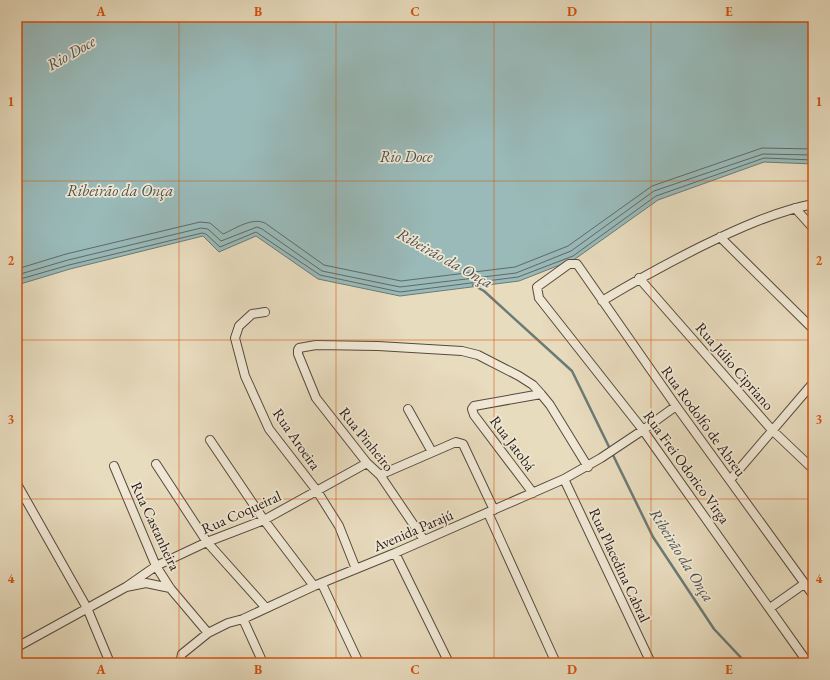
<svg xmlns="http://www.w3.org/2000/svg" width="830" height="680" viewBox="0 0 830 680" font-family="'EB Garamond',serif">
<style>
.water{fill:#99bab9;stroke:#6b7a77}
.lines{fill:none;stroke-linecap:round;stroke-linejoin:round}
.shore{stroke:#5f6a66;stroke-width:1}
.stream{stroke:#6b7a77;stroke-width:2.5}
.minor-casing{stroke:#564a3e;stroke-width:10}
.minor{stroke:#f0e8d5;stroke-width:8}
.grid{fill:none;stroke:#d4530d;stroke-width:1;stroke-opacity:0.55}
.labels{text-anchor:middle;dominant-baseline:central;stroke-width:3.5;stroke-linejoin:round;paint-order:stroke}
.street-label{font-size:15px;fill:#251913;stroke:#f0e8d5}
.water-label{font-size:16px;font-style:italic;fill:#4e514d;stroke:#f0e8d5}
.neatline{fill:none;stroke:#d4530d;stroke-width:1.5}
.grid-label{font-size:13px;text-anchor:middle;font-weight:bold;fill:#d4530d}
</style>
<rect width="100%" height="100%" fill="#e8dcbe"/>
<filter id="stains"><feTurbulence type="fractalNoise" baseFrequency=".005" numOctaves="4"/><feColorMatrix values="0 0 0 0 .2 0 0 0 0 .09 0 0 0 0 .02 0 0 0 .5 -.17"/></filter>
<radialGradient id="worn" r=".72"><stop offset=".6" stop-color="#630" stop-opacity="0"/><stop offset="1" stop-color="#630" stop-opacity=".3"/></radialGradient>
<path class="water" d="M 17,17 L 813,17 L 813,164 L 764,162 L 658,200 L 575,259 L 519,281 L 400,296 L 318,279 L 256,236 L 219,252 L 203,236 L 70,269 L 17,285 Z"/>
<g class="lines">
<path class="shore" d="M 17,269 L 66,254 L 200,222 L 210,223 L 223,234 C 235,229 251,217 265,223 L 324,265 L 401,281 L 515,267 L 568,246 L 652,186 L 762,148 L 813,149
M 17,275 L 68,260 L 201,228 L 208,229 L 221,241 L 257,227 L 262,229 L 322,271 L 400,287 L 516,273 L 571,251 L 654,191 L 763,154 L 813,155
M 17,280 L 69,265 L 202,233 L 206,234 L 220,247 L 256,232 L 320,275 L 400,292 L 518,277 L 573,256 L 656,196 L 764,158 L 813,160"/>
<path class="stream" d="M 473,285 L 484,291 L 572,371 L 653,537 L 714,629 L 746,663"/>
<defs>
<path id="minor" d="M 795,208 L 813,228
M 720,237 L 813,329
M 639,278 L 772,430 L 813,469
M 602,301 C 635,281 668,263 702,246 C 737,229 774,212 813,204
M 265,312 L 252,314 L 239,326 L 235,338 L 245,376 L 269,429 L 317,491 L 339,526 L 356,569
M 408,409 L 432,452
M 210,440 L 264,520 L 314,586
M 156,464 L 207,542 L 266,608
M 114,466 L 156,566 L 170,588 L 208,633
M 380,475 L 456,442 L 463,444 L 494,510
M 564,479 L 651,663
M 730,480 L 813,383
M 17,484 L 87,608 L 110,663
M 533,493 L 474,415 L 472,409 L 474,406 L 541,394
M 488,513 L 556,663
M 424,540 L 380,475 L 367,463 L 316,398 L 298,354 L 298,350 L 299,348 L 316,345 L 378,346 L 462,351 L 478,355 L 519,376 L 533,385 L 541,394 L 550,405 L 588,467
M 395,553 L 449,663
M 322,584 L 359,663
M 126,587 L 156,566 L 207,542 L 264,520 L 367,463
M 770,608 L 804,584
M 243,619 L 263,663
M 17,647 L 126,587 L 146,583 L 170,588
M 180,663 L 182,654 L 208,633 L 228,623 L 243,619 L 314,586 L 395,553 L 564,479 L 601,458 L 643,430 L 676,406
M 808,663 L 643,430 L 539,298 L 537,287 L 569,264 L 577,264 L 676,406 L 813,595"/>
</defs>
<use href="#minor" class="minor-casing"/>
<use href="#minor" class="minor"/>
</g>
<path class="grid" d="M 179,17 L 179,663M 336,17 L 336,663M 494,17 L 494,663M 651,17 L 651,663M 17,181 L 813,181M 17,340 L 813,340M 17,499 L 813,499"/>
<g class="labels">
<g class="street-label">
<text transform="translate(735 366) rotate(49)">Rua Júlio Cipriano</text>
<text transform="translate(704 421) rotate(54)">Rua Rodolfo de Abreu</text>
<text transform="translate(297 439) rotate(55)">Rua Aroeira</text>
<text transform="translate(367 439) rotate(51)">Rua Pinheiro</text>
<text transform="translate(513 443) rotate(53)">Rua Jatobá</text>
<text transform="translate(687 467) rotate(54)">Rua Frei Odorico Virga</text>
<text transform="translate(241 512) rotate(-24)">Rua Coqueiral</text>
<text transform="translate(156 526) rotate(65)">Rua Castanheira</text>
<text transform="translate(413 530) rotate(-23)">Avenida Parajú</text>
<text transform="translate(620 565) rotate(65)">Rua Placedina Cabral</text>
</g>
<g class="water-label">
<text transform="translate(71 53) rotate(-30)">Rio Doce</text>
<text x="406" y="156">Rio Doce</text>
<text x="120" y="190">Ribeirão da Onça</text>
<text transform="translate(445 258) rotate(29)">Ribeirão da Onça</text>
<text transform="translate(682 555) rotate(58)">Ribeirão da Onça</text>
</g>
</g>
<rect width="830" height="680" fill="none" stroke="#e8dcbe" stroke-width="44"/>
<rect x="22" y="22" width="786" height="636" class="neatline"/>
<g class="grid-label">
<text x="101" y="16">A</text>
<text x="258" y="16">B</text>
<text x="415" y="16">C</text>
<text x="572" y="16">D</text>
<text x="729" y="16">E</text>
<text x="11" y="106">1</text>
<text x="819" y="106">1</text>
<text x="11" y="265">2</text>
<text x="819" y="265">2</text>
<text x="11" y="424">3</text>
<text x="819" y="424">3</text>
<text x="11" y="583">4</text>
<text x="819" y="583">4</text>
<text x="101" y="674">A</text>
<text x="258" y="674">B</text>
<text x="415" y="674">C</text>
<text x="572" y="674">D</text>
<text x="729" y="674">E</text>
</g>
<rect width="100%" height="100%" filter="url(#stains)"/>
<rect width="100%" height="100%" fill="url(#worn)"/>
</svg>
